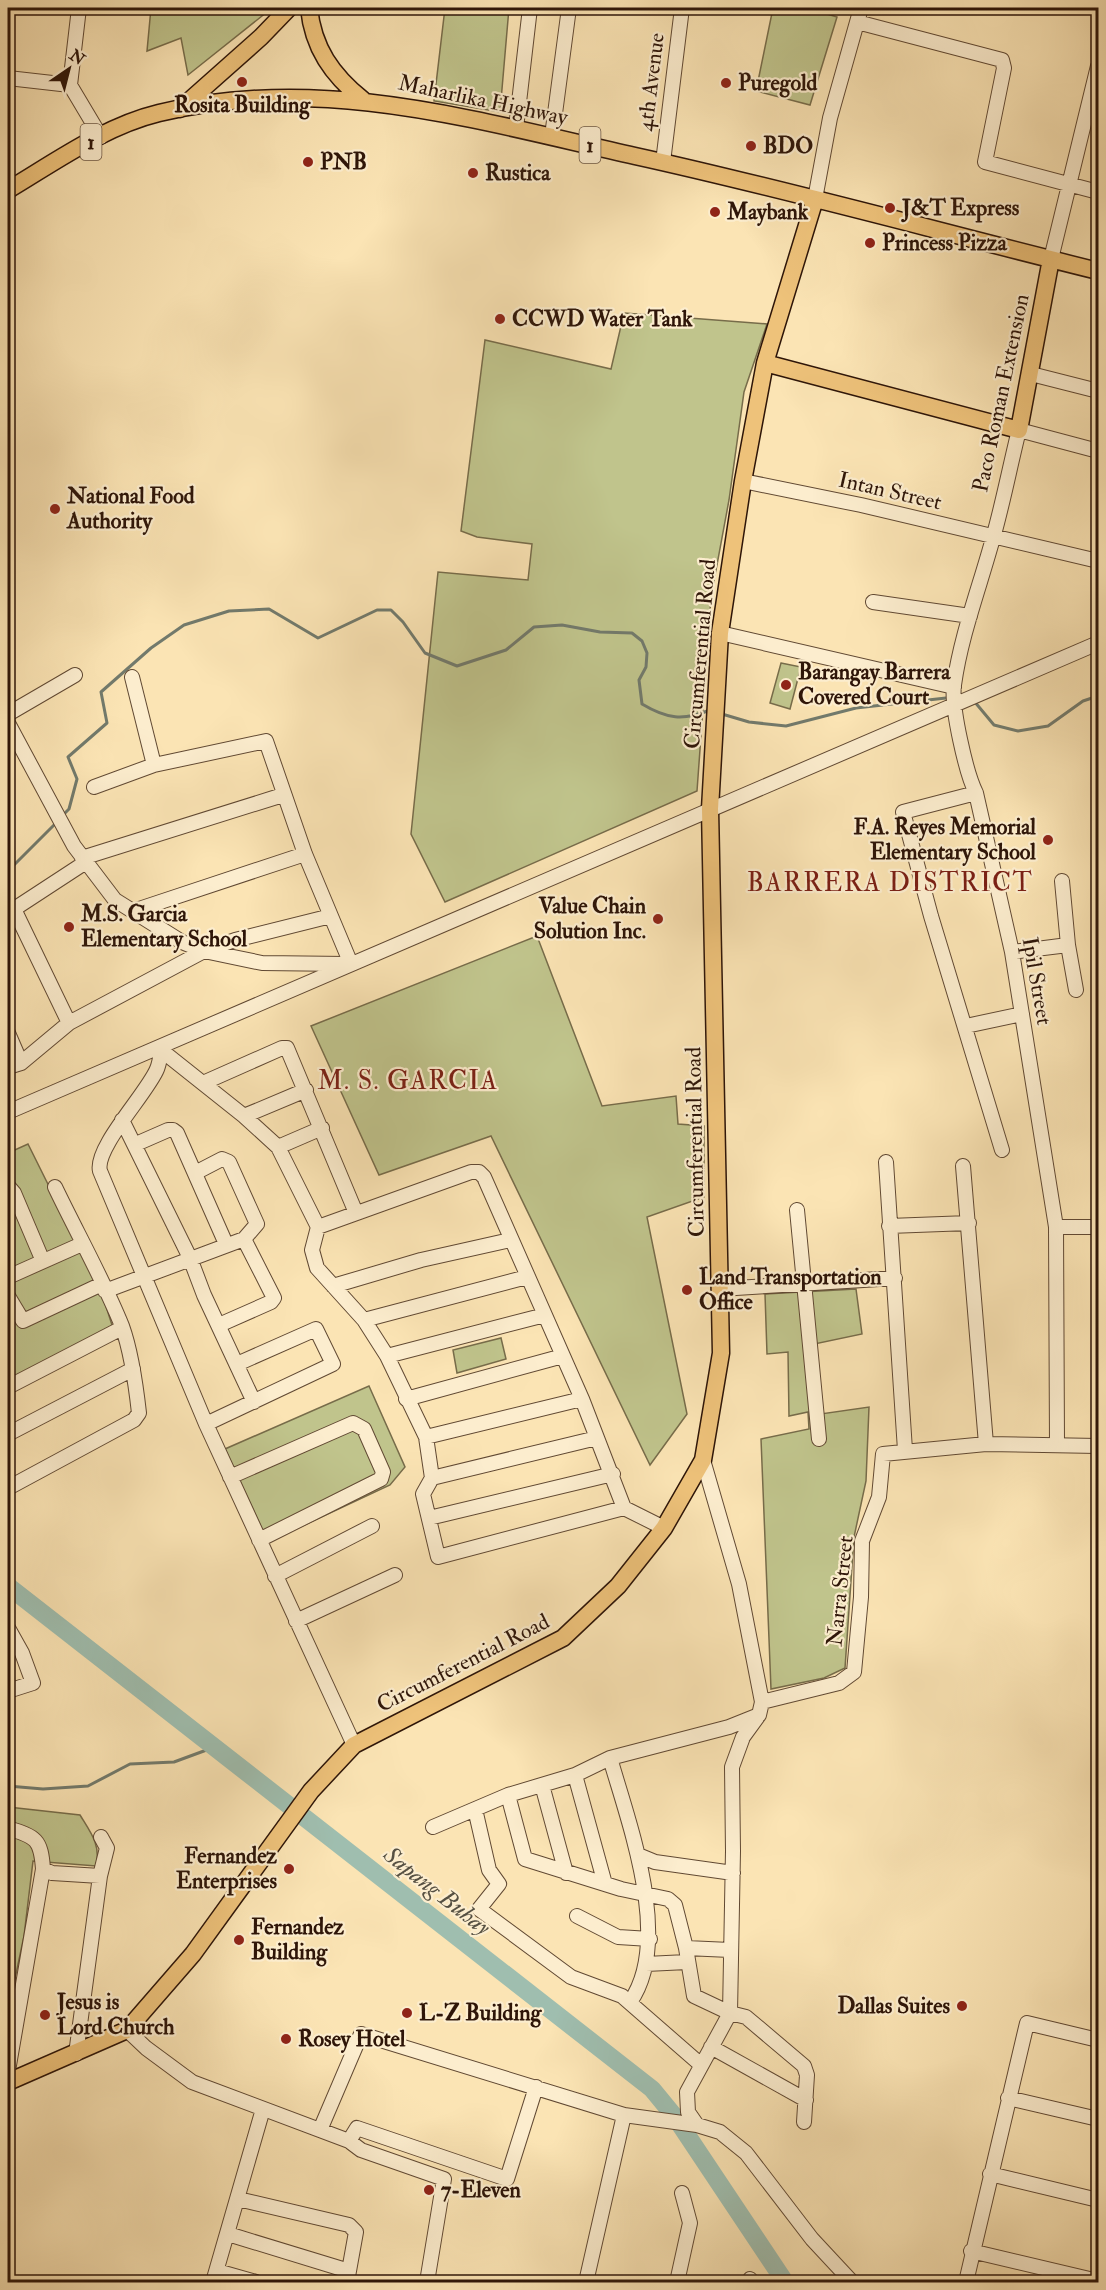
<svg xmlns="http://www.w3.org/2000/svg" width="1106" height="2290" viewBox="0 0 1106 2290" font-family="'IM FELL Double Pica',serif">
<style>
.green{fill:#c0c48c;stroke:#776c4a;stroke-width:1.5}
.lines{fill:none;stroke-linecap:round;stroke-linejoin:round}
.stream{stroke:#727a6c;stroke-width:3}
.river{stroke:#9fbeaf;stroke-width:18}
.minor-casing{stroke:#614933;stroke-width:16}
.major-casing{stroke:#2e1508;stroke-width:19}
.minor{stroke:#fcedce;stroke-width:14}
.major{stroke:#eec27a;stroke-width:16}
.poi-dot{fill:#8f2418;stroke:#fcedce;stroke-width:2}
.labels{text-anchor:middle;dominant-baseline:central;stroke-width:4.5;stroke-linejoin:round;paint-order:stroke}
.shield{fill:#fcedce;stroke:#6c5643;stroke-width:1.5}
.shield-label{font-size:21px;font-weight:bold;fill:#2e1508}
.street-label{font-size:22px;fill:#2e1508;stroke:#fcedce}
.poi-label{font-size:22px;font-weight:bold;fill:#2e1508;stroke:#fcedce;text-anchor:start}
.water-label{font-size:24px;font-style:italic;fill:#565042;stroke:#fcedce}
.quarter-label{font-size:26px;letter-spacing:1.5px;fill:#7a1f14;stroke:#fcedce}
</style>
<rect width="100%" height="100%" fill="#fbe4b4"/>
<filter id="stains"><feTurbulence type="fractalNoise" baseFrequency=".00333" numOctaves="4"/><feColorMatrix values="0 0 0 0 .2 0 0 0 0 .09 0 0 0 0 .02 0 0 0 .5 -.17"/></filter>
<radialGradient id="worn" r=".72"><stop offset=".6" stop-color="#630" stop-opacity="0"/><stop offset="1" stop-color="#630" stop-opacity=".3"/></radialGradient>
<path class="green" d="M 151,8 L 272,8 L 188,75 L 181,38 L 147,51 Z
M 445,8 L 509,8 L 500,112 L 434,101 Z
M 773,8 L 807,8 L 837,17 L 810,105 L 756,91 Z
M 624,313 L 767,324 L 744,392 L 729,500 L 711,597 L 697,791 L 445,902 L 411,834 L 438,572 L 528,580 L 532,544 L 477,537 L 461,531 L 485,340 L 611,369 Z
M 781,663 L 801,667 L 790,709 L 770,703 Z
M 537,936 L 602,1106 L 676,1096 L 678,1124 L 704,1126 L 704,1197 L 647,1217 L 687,1414 L 650,1465 L 491,1136 L 379,1175 L 311,1026 Z
M 28,1144 L 101,1291 L 113,1328 L 8,1385 L 8,1153 Z
M 856,1289 L 862,1334 L 814,1344 L 821,1414 L 869,1407 L 866,1481 L 854,1537 L 845,1668 L 824,1678 L 771,1689 L 761,1439 L 809,1429 L 808,1412 L 789,1416 L 788,1352 L 767,1354 L 765,1294 Z
M 501,1338 L 506,1359 L 457,1373 L 453,1350 Z
M 369,1386 L 405,1467 L 390,1485 L 268,1542 L 225,1449 Z
M 8,1807 L 80,1815 C 91,1833 101,1845 96,1866 L 33,1861 L 24,1936 L 12,1993 L 8,1992 Z"/>
<g class="lines">
<path class="stream" d="M 974,701 L 994,725 L 1018,731 L 1048,726 L 1083,701 L 1098,696
M 722,714 L 749,722 L 786,726 L 856,708 L 946,698
M 63,815 L 69,809 L 77,779 L 68,757 L 107,723 L 101,692 L 151,648 L 184,625 L 229,611 L 269,609 L 318,638 L 377,610 L 391,610 L 403,622 L 425,653 L 457,666 L 506,650 L 534,627 L 562,625 L 600,632 L 632,633 L 642,641 L 647,653 L 646,667 L 639,680 L 642,704 C 667,719 683,721 710,710
M 8,871 L 57,822
M 8,1786 L 43,1789 L 88,1786 L 130,1764 L 174,1762 L 212,1748"/>
<path class="river" d="M 8,1586 L 652,2089 L 675,2117 L 785,2282"/>
<defs>
<path id="minor" d="M 857,22 L 1002,60 L 1004,68 L 985,162 L 1098,192
M 8,78 L 70,85 L 101,137
M 70,85 L 79,8
M 516,128 L 530,8
M 552,136 L 569,8
M 663,162 L 682,8
M 815,199 L 830,118 L 861,8
M 1051,259 L 1098,66
M 1031,374 L 1098,391
M 743,481 L 861,505 L 1098,561
M 873,602 L 970,616
M 720,633 L 954,687
M 132,677 L 154,765
M 8,714 L 75,675
M 8,723 L 74,846 L 115,900 L 182,942 L 204,951 L 262,963 L 346,964
M 94,787 L 154,765 L 266,741 L 305,854 L 351,964
M 976,793 L 903,812 L 931,916 L 1002,1150
M 82,858 L 283,795
M 1062,881 L 1068,945 L 1076,990
M 14,909 L 69,1023
M 133,911 L 305,854
M 8,913 L 86,862
M 1012,952 L 1068,945
M 966,1026 L 1022,1014
M 8,1033 L 21,1063
M 163,1047 C 160,1054 160,1062 157,1069 C 148,1092 94,1148 100,1171 L 206,1424 L 354,1745
M 161,1050 L 244,1116 L 278,1147 L 318,1227 L 312,1250 L 317,1268 L 364,1320 L 387,1356 L 426,1437 L 432,1478 L 423,1494 L 438,1557 L 624,1508 L 664,1528
M 8,1067 L 21,1063 L 69,1023 L 204,951 L 235,940 L 331,916
M 203,1083 L 282,1048 L 287,1048 L 356,1213
M 8,1112 L 1098,643
M 244,1116 L 306,1090
M 122,1120 L 190,1258 L 204,1295 L 254,1402
M 136,1144 L 168,1130 L 173,1130 L 177,1133 L 226,1244
M 278,1147 L 322,1128
M 886,1162 L 905,1450
M 963,1166 L 986,1444
M 8,1186 L 14,1193 L 42,1259
M 797,1210 L 819,1439
M 889,1226 L 969,1223
M 318,1227 L 471,1172 L 479,1172 L 484,1177 L 582,1399 L 624,1508
M 1056,1227 L 1098,1227
M 8,1277 L 82,1244
M 333,1286 L 421,1260 L 510,1240
M 720,1289 L 895,1278
M 105,1291 L 244,1239 L 257,1224 L 229,1162 L 222,1159 L 195,1173
M 8,1296 L 23,1321 L 102,1284
M 364,1320 L 527,1277
M 219,1325 L 271,1302 L 274,1298 L 244,1239
M 387,1356 L 545,1315
M 8,1387 L 122,1328
M 406,1399 L 563,1356
M 206,1424 L 333,1364 L 316,1329 L 237,1364
M 8,1434 L 133,1369
M 426,1437 L 582,1399
M 1057,1443 L 1056,1227 L 1012,952 L 976,793 C 966,773 951,707 954,685 C 961,635 980,586 993,538 C 1003,503 1010,466 1019,430 L 1098,451
M 230,1477 L 353,1423 L 364,1429 L 383,1472 L 381,1479 L 259,1540
M 432,1478 L 597,1438
M 8,1488 L 134,1420 L 139,1413 C 136,1386 131,1351 122,1326 C 103,1279 77,1233 55,1187
M 429,1518 L 613,1474
M 275,1576 L 372,1526
M 296,1621 L 395,1575
M 8,1628 L 22,1653 L 33,1683 L 8,1691
M 762,1702 L 839,1683 L 854,1672 L 861,1597 L 862,1541 L 879,1497 L 883,1454 L 986,1444 L 1098,1446
M 610,1758 C 629,1824 673,1941 630,2002
M 575,1775 L 605,1884
M 542,1785 L 566,1873
M 508,1795 L 525,1859 L 621,1889 L 668,1899 L 675,1905 L 686,1948 L 694,1996 L 730,2013 L 746,2017 L 804,2066 L 807,2075 L 804,2122
M 475,1809 L 489,1870 L 499,1884 L 479,1909 L 571,1977 L 622,1996 L 700,2064
M 433,1827 L 508,1795 L 575,1775 L 610,1758 L 729,1727 L 759,1715
M 8,1828 C 36,1837 41,1839 43,1869 L 8,2071
M 638,1855 L 655,1862 L 733,1873
M 43,1869 L 52,1873 L 100,1876
M 577,1916 L 618,1937 L 650,1939
M 686,1948 L 730,1950
M 646,1964 L 687,1962
M 127,2030 L 146,2048 L 192,2082 L 349,2141 L 357,2128 L 507,2179 L 536,2087
M 711,2047 L 806,2100
M 76,2054 L 100,1876 L 107,1848 L 101,1837
M 1008,2098 L 1098,2119
M 697,2125 L 688,2112 L 687,2092 L 730,2013 L 733,1851 L 732,1767 L 743,1737 L 759,1715 L 762,1702 L 739,1584 L 703,1460
M 320,2130 L 361,2034 L 624,2115 L 697,2125 L 720,2132 L 746,2153 L 812,2239 L 852,2282
M 349,2141 L 361,2150 L 444,2179 L 427,2282
M 990,2174 L 1098,2200
M 238,2199 L 349,2225 L 356,2232 L 347,2282
M 228,2234 L 349,2271
M 971,2251 L 1098,2281
M 217,2271 L 256,2282
M 750,2279 L 752,2282
M 213,2282 L 263,2109
M 586,2282 L 624,2115
M 677,2282 L 690,2223 L 682,2193
M 966,2282 L 1027,2023 L 1098,2040"/>
<path id="major" d="M 309,8 C 313,48 332,75 363,100
M 180,109 L 261,37 L 289,8
M 8,190 C 55,162 105,126 159,113 C 321,73 478,121 635,156 C 790,190 944,233 1098,271
M 765,363 L 1019,430 L 1051,259
M 8,2082 L 127,2030 L 193,1954 L 311,1791 L 354,1745 L 563,1638 L 618,1586 L 664,1528 L 703,1460 L 721,1353 L 710,809 L 720,633 L 743,481 L 765,363 L 815,199"/>
</defs>
<use href="#minor" class="minor-casing"/>
<use href="#major" class="major-casing"/>
<use href="#minor" class="minor"/>
<use href="#major" class="major"/>
</g>
<g class="poi-dot">
<circle cx="242" cy="82" r="6"/>
<circle cx="726" cy="83" r="6"/>
<circle cx="751" cy="146" r="6"/>
<circle cx="308" cy="162" r="6"/>
<circle cx="473" cy="173" r="6"/>
<circle cx="890" cy="208" r="6"/>
<circle cx="715" cy="212" r="6"/>
<circle cx="870" cy="243" r="6"/>
<circle cx="500" cy="319" r="6"/>
<circle cx="55" cy="509" r="6"/>
<circle cx="786" cy="685" r="6"/>
<circle cx="1048" cy="840" r="6"/>
<circle cx="658" cy="919" r="6"/>
<circle cx="69" cy="927" r="6"/>
<circle cx="687" cy="1290" r="6"/>
<circle cx="289" cy="1869" r="6"/>
<circle cx="239" cy="1940" r="6"/>
<circle cx="962" cy="2006" r="6"/>
<circle cx="407" cy="2013" r="6"/>
<circle cx="45" cy="2015" r="6"/>
<circle cx="286" cy="2039" r="6"/>
<circle cx="429" cy="2190" r="6"/>
</g>
<g class="labels">
<g class="shield">
<rect x="80.5" y="124" width="21" height="36" rx="4.5"/>
<rect x="579.5" y="127" width="21" height="36" rx="4.5"/>
</g>
<g class="shield-label">
<text x="91" y="142">1</text>
<text x="590" y="145">1</text>
</g>
<g class="street-label">
<text transform="translate(651 82) rotate(-83)">4th Avenue</text>
<text transform="translate(483 100) rotate(12)">Maharlika Highway</text>
<text transform="translate(1001 393) rotate(-78)">Paco Roman Extension</text>
<text transform="translate(890 491) rotate(13)">Intan Street</text>
<text transform="translate(700 654) rotate(-85)">Circumferential Road</text>
<text transform="translate(1037 981) rotate(80)">Ipil Street</text>
<text transform="translate(695 1142) rotate(-91)">Circumferential Road</text>
<text transform="translate(840 1591) rotate(-84)">Narra Street</text>
<text transform="translate(463 1663) rotate(-27)">Circumferential Road</text>
</g>
<g class="poi-label">
<text x="738" y="83">Puregold</text>
<text x="242" y="105" text-anchor="middle">Rosita Building</text>
<text x="763" y="146">BDO</text>
<text x="320" y="162">PNB</text>
<text x="485" y="173">Rustica</text>
<text x="902" y="208">J&amp;T Express</text>
<text x="727" y="212">Maybank</text>
<text x="882" y="243">Princess Pizza</text>
<text x="512" y="319">CCWD Water Tank</text>
<text x="67" y="496">National Food<tspan x="67" dy="25">Authority</tspan></text>
<text x="798" y="672">Barangay Barrera<tspan x="798" dy="25">Covered Court</tspan></text>
<text x="1036" y="827" text-anchor="end">F.A. Reyes Memorial<tspan x="1036" dy="25">Elementary School</tspan></text>
<text x="646" y="906" text-anchor="end">Value Chain<tspan x="646" dy="25">Solution Inc.</tspan></text>
<text x="81" y="914">M.S. Garcia<tspan x="81" dy="25">Elementary School</tspan></text>
<text x="699" y="1277">Land Transportation<tspan x="699" dy="25">Office</tspan></text>
<text x="277" y="1856" text-anchor="end">Fernandez<tspan x="277" dy="25">Enterprises</tspan></text>
<text x="251" y="1927">Fernandez<tspan x="251" dy="25">Building</tspan></text>
<text x="57" y="2002">Jesus is<tspan x="57" dy="25">Lord Church</tspan></text>
<text x="950" y="2006" text-anchor="end">Dallas Suites</text>
<text x="419" y="2013">L-Z Building</text>
<text x="298" y="2039">Rosey Hotel</text>
<text x="441" y="2190">7-Eleven</text>
</g>
<g class="water-label">
<text transform="translate(437 1891) rotate(38)">Sapang Buhay</text>
</g>
<g class="quarter-label">
<text x="890" y="883">BARRERA DISTRICT</text>
<text x="408" y="1081">M. S. GARCIA</text>
</g>
</g>
<rect width="1106" height="2290" fill="none" stroke="#fbe4b4" stroke-width="30"/>
<rect x="9" y="9" width="1088" height="2272" fill="none" stroke="#2e1508" stroke-width="3"/>
<rect x="15" y="15" width="1076" height="2260" fill="none" stroke="#2e1508" stroke-width="1.5"/>
<g transform="translate(69 69) rotate(35)" stroke="#fcedce" stroke-width="4.5" paint-order="stroke">
<path d="M0-4.5L10 22L0 15L-10 22Z" fill="#2e1508"/>
<text y="-9" font-size="16" font-weight="bold" text-anchor="middle" fill="#2e1508">N</text>
</g>
<rect width="100%" height="100%" filter="url(#stains)"/>
<rect width="100%" height="100%" fill="url(#worn)"/>
</svg>
